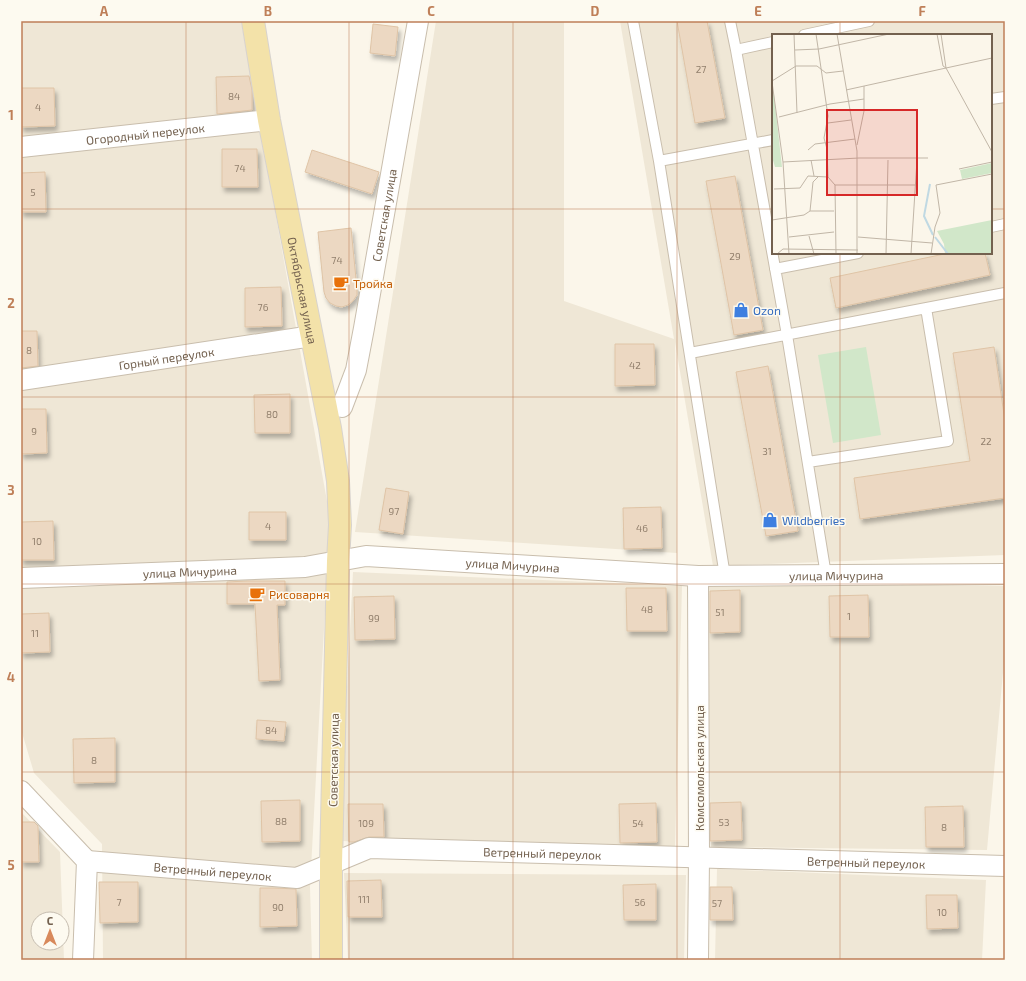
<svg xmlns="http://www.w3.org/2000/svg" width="1026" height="981" viewBox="0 0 1026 981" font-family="'Exo 2',sans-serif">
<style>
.residential{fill:#efe7d6;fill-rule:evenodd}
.green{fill:#d1e7c9}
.building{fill:#ecd8c2;stroke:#dfc4a6;filter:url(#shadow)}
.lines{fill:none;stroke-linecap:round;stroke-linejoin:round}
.service-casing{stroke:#c9bead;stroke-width:12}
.minor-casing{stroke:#c9bead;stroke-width:22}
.primary-casing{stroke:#d8d3ce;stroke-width:24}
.service{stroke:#fff;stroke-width:10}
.minor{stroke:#fff;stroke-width:20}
.primary{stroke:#f3e2a9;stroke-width:22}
.grid{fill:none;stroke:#bf7f58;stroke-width:1;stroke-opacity:0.55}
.labels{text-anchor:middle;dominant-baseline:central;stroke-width:3;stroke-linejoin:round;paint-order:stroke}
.number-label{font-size:10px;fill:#917f6c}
.street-label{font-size:12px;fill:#73614f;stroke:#fdfaf0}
.food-label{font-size:12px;fill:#c56008;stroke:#fdfaf0;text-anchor:start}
.shop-label{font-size:12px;fill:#366cbe;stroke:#fdfaf0;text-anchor:start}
.inset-river{fill:none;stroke:#c0d9e3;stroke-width:2}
.inset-road{fill:none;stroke:#c1b6a7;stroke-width:1}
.view{fill:#d62828;fill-opacity:0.15;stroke:#d62828;stroke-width:2}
.inset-edge{fill:none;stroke:#73614f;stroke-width:2}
.neatline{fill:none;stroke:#bf7f58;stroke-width:1.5}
.grid-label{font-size:13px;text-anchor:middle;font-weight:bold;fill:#bf7f58}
</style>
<defs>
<filter id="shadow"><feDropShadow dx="2.5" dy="4.5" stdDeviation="2" flood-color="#0004"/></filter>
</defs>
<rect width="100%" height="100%" fill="#fbf6ea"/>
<path class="residential" d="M 21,21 L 241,21 L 330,518 L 310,887 L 312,960 L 103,960 L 102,844 L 34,773 L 21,729 Z
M 436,21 L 564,21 L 564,301 L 674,339 L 620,21 L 1005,21 L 1005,555 L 713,566 L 675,342 L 677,553 L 355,532 ZM 773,35 L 991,35 L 991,253 L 773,253 Z
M 353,572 L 682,586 L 675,848 L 339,841 Z
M 706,582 L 1005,586 L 1005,650 L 987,850 L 711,847 Z
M 21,812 L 60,852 L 64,960 L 21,960 ZM 38,919 L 62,919 L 62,943 L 38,943 Z
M 717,869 L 986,880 L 982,960 L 715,960 Z
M 344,873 L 686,875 L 684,960 L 348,960 Z"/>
<path class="green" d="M 866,347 L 881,435 L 833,443 L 818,355 Z"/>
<path class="building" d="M 677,21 L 707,21 L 725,118 L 695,123 Z
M 373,24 L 398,27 L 395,56 L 370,53 Z
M 249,76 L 252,90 L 252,110 L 217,114 L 216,77 Z
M 21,88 L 54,88 L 55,126 L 21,127 Z
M 222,149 L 257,149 L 258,187 L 222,187 Z
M 312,150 L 379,172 L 372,194 L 305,172 Z
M 45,172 L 46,212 L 21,212 L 21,173 Z
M 735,176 L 763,330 L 734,335 L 706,181 Z
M 351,228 L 357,289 L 357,295 L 353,301 L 348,305 L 342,307 L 336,306 L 330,303 L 326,298 L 324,292 L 318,232 Z
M 949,253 L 985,253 L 990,275 L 836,308 L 830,278 Z
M 281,287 L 282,326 L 245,327 L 245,288 Z
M 21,331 L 37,331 L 38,366 L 21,368 Z
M 615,344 L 654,344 L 655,385 L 615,386 Z
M 994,347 L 1005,421 L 1005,498 L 860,519 L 854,478 L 970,461 L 953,353 Z
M 768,366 L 798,531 L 766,536 L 736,372 Z
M 290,394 L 290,433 L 255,433 L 254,395 Z
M 21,409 L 46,409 L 47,453 L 21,454 Z
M 386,488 L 409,492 L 403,534 L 379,530 Z
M 661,507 L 662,548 L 624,549 L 623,508 Z
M 249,512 L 286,512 L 286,540 L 249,540 Z
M 53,521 L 54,560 L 21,560 L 21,522 Z
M 247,581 L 285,581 L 285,605 L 277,605 L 280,680 L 259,681 L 255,604 L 227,604 L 227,582 Z
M 626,588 L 666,588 L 667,631 L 627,631 Z
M 740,590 L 740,632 L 710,633 L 710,591 Z
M 868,595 L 869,637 L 830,637 L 829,596 Z
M 394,596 L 395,639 L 355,640 L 354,597 Z
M 49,613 L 50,652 L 21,653 L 21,614 Z
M 257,720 L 286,722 L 284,741 L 256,739 Z
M 115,738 L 115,782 L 74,783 L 73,739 Z
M 300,800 L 300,841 L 262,842 L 261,801 Z
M 741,802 L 742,840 L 710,841 L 710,803 Z
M 656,803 L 657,842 L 620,843 L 619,804 Z
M 348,804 L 383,804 L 384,837 L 369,837 L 354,842 L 349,842 Z
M 963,806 L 964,847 L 926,847 L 925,807 Z
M 21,822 L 34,822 L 38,826 L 39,862 L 21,862 Z
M 381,880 L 382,917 L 348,917 L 347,881 Z
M 99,882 L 138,882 L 138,922 L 100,923 Z
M 656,884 L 656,920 L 624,920 L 623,885 Z
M 710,887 L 732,887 L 733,920 L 710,920 Z
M 260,888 L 275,888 L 296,889 L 297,926 L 260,927 Z
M 926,895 L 957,895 L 958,928 L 927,929 Z"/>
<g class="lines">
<defs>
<path id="service" d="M 633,21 L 659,161 L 725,576
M 730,21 L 736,50 L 787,335 L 826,575
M 804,35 L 869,21
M 736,50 L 773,42
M 991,99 L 1005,97
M 659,161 L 773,140
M 991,227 L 1005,224
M 775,269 L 858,253
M 690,353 L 1005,293
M 808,462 L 948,441 L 926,308"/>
<g id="minor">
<path id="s1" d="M 21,147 L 269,120"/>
<path id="s2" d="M 21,380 L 312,336"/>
<path id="s3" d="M 342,407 L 356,370 L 364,328 L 418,21"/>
<path id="s4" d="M 21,578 L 305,567 L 366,556 L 698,576 L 1005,574"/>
<path d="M 21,791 L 87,861 L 83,960"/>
<path id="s5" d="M 87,861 L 297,878 L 369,848 L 1005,866"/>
<path d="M 698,960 L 699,857 L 698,576"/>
</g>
<g id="primary">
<path id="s6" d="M 253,21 L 269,120 L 330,428 L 338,481 L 340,525 L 338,561 L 331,864 L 331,960"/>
</g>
</defs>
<use href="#service" class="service-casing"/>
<use href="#minor" class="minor-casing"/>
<use href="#primary" class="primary-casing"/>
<use href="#service" class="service"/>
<use href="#minor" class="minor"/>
<use href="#primary" class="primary"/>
</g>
<path class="grid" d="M 186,21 L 186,960M 349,21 L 349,960M 513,21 L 513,960M 677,21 L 677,960M 840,21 L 840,35M 21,209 L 773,209M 991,209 L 1005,209M 840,253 L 840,960M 21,397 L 1005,397M 21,584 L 1005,584M 21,772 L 1005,772"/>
<defs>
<symbol id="cafe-bare" viewBox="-9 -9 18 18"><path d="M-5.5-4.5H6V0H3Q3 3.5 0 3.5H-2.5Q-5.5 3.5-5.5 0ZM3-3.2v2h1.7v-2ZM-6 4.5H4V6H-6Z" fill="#e8710a" stroke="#fdfaf0" stroke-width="2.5" paint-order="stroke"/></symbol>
<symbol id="shop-bare" viewBox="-9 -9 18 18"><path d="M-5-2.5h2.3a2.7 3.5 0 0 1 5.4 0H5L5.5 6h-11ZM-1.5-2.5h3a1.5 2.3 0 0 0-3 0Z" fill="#3f7fe0" stroke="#fdfaf0" stroke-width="2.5" paint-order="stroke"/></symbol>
</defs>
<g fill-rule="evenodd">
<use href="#cafe-bare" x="330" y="272" width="22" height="22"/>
<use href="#shop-bare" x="730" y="299" width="22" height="22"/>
<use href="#shop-bare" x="759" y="509" width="22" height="22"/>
<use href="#cafe-bare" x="246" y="583" width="22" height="22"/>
</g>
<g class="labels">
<g class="number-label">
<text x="701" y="69">27</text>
<text x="234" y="96">84</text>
<text x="38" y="107">4</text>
<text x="240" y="168">74</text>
<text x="33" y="192">5</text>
<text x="735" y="256">29</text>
<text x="337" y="260">74</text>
<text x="263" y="307">76</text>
<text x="29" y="350">8</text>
<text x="635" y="365">42</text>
<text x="272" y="414">80</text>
<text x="34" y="431">9</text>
<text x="986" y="441">22</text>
<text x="767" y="451">31</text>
<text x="394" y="511">97</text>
<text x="268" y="526">4</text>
<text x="642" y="528">46</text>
<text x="37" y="541">10</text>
<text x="647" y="609">48</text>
<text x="720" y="612">51</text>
<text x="849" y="616">1</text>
<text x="374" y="618">99</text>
<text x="35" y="633">11</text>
<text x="271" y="730">84</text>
<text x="94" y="760">8</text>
<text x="281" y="821">88</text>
<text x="724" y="822">53</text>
<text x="366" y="823">109</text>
<text x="638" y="823">54</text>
<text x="944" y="827">8</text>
<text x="364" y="899">111</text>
<text x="119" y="902">7</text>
<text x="640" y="902">56</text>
<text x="717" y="903">57</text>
<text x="278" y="907">90</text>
<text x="942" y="912">10</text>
</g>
<g class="street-label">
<text stroke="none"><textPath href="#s1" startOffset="125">Огородный переулок</textPath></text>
<text stroke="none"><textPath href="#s3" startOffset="197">Советская улица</textPath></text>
<text stroke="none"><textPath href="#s6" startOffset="274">Октябрьская улица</textPath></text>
<text stroke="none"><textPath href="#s2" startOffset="147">Горный переулок</textPath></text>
<text stroke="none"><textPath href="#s4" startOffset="493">улица Мичурина</textPath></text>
<text stroke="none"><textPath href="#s4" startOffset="169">улица Мичурина</textPath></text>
<text stroke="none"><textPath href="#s4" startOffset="817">улица Мичурина</textPath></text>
<text transform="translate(333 760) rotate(-89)">Советская улица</text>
<text transform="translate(699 768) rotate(-90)">Комсомольская улица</text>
<text stroke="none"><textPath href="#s5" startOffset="462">Ветренный переулок</textPath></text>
<text stroke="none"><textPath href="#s5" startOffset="786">Ветренный переулок</textPath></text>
<text stroke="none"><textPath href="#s5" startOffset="126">Ветренный переулок</textPath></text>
</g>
<g class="food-label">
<text x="353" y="283">Тройка</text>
<text x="269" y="594">Рисоварня</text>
</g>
<g class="shop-label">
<text x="753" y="310">Ozon</text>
<text x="782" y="520">Wildberries</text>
</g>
</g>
<g transform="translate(772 34)">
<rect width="220" height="220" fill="#fbf6ea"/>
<path d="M 0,52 L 2,61 L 10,133 L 3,133 L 0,123 ZM 220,129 L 220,139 L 190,145 L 188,136 ZM 220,186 L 220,220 L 173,220 L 172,210 L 165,197 Z" fill="#d1e7c9"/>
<path class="inset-river" d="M 158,150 L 152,182 L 161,201M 163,203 L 176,220"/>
<path class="inset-road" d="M 22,0 L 25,79M 44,0 L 56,82 L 52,104 L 55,115 L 56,143 L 63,151 L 64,220M 65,0 L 85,117 L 85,220M 165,0 L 171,32 L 174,34M 169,0 L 174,34M 23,16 L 47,15 L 117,0M 174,34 L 220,24M 0,47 L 24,32 L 45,32 L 54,39 L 71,37M 0,48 L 11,128 L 17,220M 74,56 L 174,34 L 220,118M 7,83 L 58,70 L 92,65M 56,89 L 79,86M 85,111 L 92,77 L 92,52M 36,116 L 43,110 L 83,105M 39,126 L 42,142M 11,128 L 87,124 L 156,124M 187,135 L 220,128M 63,151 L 144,151M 2,155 L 28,154 L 36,142 L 56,143M 38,177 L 41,148 L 46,143M 0,186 L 32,181 L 38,177 L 62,177M 37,202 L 42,220M 17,203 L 62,198M 86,203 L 160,209M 5,220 L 11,215 L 86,216M 114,220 L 116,126M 139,220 L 145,126M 159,220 L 163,193 L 168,179 L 164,151 L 220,140"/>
<path class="view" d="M 55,76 L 145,76 L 145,161 L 55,161 Z"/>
<rect width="220" height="220" class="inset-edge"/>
</g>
<rect width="1026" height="981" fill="none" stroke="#fdfaf0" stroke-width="44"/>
<g transform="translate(50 931)"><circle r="19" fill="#fdfaf0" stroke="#c6bdb0"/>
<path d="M0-3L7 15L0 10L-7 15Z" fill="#d8895b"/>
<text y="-6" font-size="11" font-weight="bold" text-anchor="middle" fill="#73614f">С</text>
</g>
<rect x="22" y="22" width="982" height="937" class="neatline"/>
<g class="grid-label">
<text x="104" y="16">A</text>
<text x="268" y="16">B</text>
<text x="431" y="16">C</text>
<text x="595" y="16">D</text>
<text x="758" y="16">E</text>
<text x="922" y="16">F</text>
<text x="11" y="120">1</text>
<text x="11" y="308">2</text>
<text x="11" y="495">3</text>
<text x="11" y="682">4</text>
<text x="11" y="870">5</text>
</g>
</svg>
